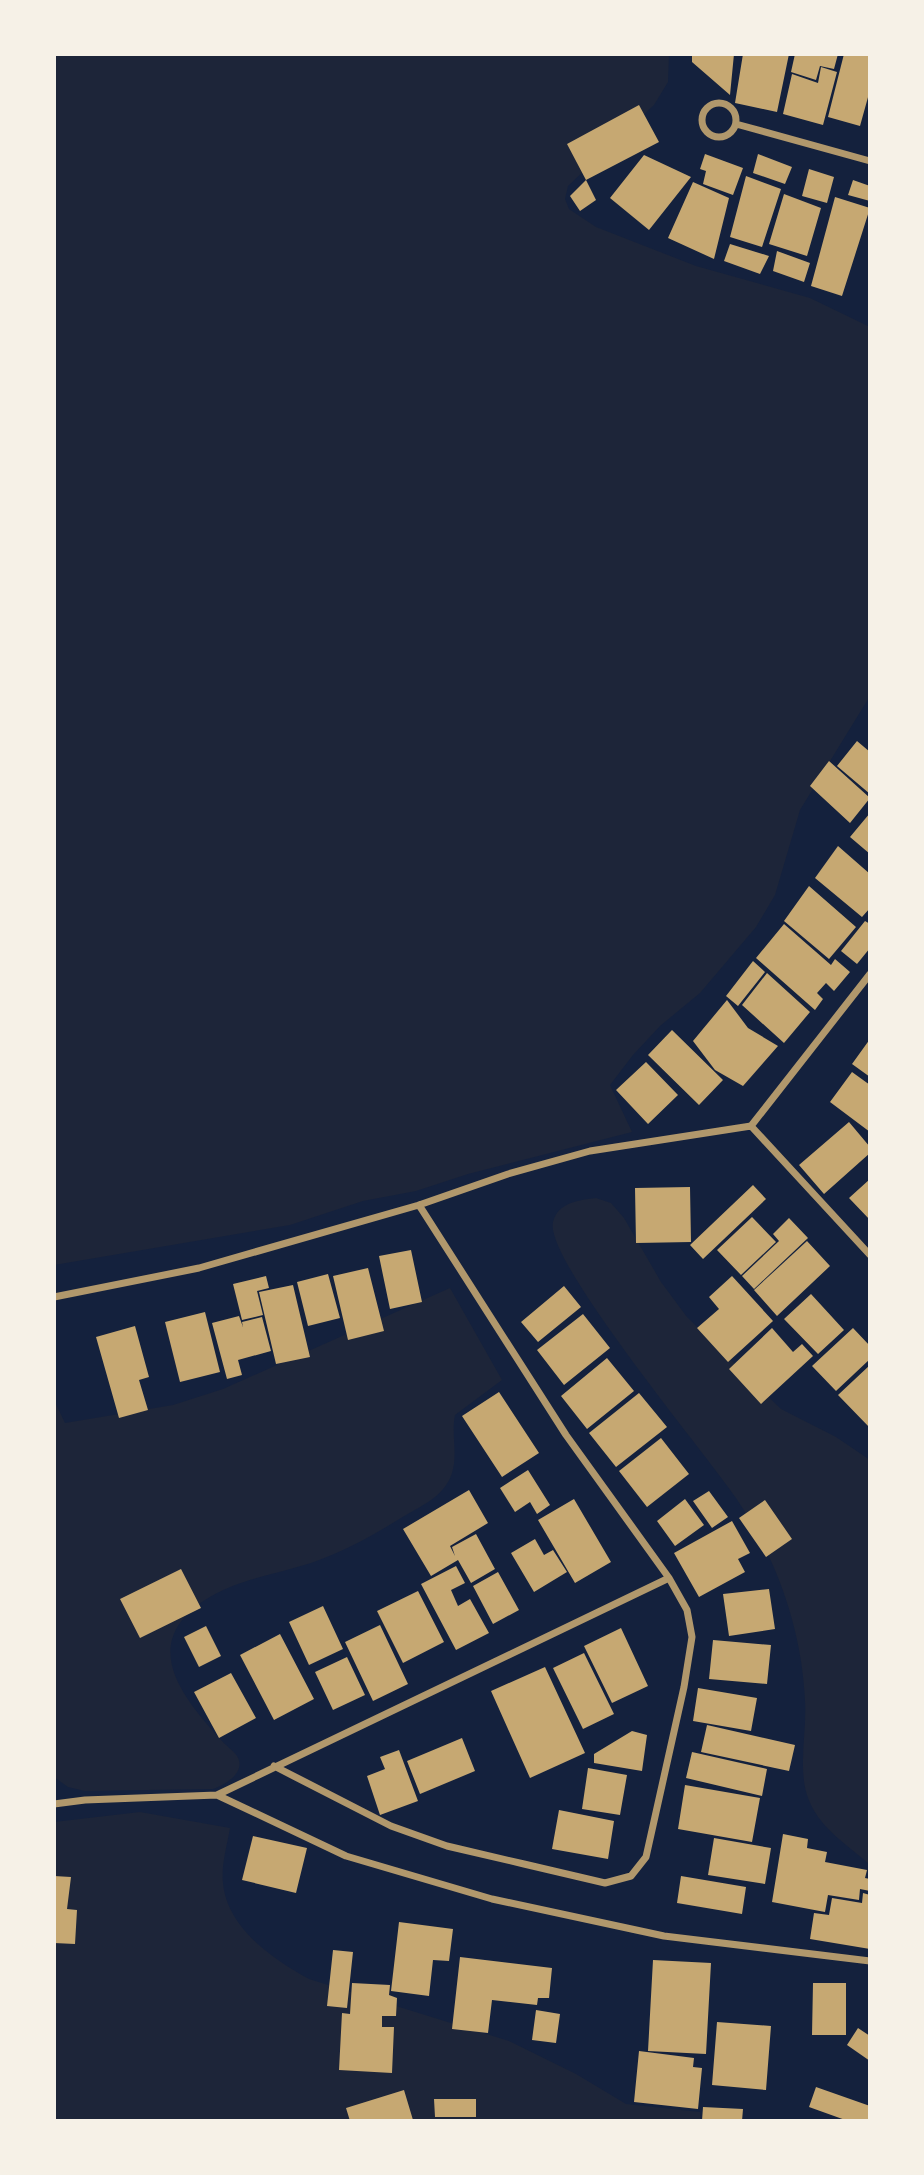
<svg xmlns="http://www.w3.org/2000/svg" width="924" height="2175" viewBox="0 0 924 2175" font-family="Montserrat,sans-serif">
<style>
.green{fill:#1d2539}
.building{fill:#c6a872}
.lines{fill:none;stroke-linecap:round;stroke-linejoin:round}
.minor{stroke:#b1986c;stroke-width:7}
</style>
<rect width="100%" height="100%" fill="#14213d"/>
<path class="green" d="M 54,54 L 669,54 L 668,82 L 654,105 L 568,186 L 565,199 L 569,209 L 596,227 L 696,266 L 810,298 L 870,327 L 870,696 L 800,810 L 775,895 L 756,927 L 700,993 L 660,1026 L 633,1055 L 610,1085 L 632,1132 L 468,1174 L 416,1191 L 363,1201 L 290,1225 L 54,1265 Z
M 596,1198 L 611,1203 L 624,1218 L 661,1282 L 687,1317 L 781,1409 L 836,1437 L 870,1460 L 870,1865 C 847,1844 817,1827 807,1795 C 798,1766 807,1731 805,1701 C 802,1629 776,1557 736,1498 C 707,1455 544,1260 553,1222 C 558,1202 580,1200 596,1198 Z
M 450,1288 L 502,1380 L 455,1415 C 451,1434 458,1454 452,1473 C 445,1495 425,1504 406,1515 C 375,1534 346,1551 311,1563 C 277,1574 235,1580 205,1600 C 138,1644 182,1697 222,1741 C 226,1746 233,1750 237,1756 C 247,1772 225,1785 213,1789 L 85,1791 L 68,1787 L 54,1777 L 54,1400 L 65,1423 L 173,1405 L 223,1389 Z
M 140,1812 L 230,1828 C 227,1846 221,1865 223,1883 C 227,1928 273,1959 309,1979 L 509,2041 L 576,2074 L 626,2104 L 700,2112 L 700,2121 L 54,2121 L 54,1822 Z"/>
<path class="building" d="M 692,54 L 734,54 L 730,95 L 692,62 Z
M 743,54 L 789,54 L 777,112 L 735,103 Z
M 795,54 L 838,54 L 834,69 L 820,66 L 816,80 L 791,72 Z
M 844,54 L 870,56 L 870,90 L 860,126 L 828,117 Z
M 821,67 L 837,72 L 823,125 L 783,114 L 792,74 L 818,83 Z
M 639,105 L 659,142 L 586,180 L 567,144 Z
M 705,154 L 743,168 L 733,195 L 703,184 L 706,171 L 700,169 Z
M 758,154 L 792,167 L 785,184 L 753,173 Z
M 644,155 L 691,177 L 649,230 L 610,198 Z
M 809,169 L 834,177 L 827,203 L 802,196 Z
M 746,176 L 781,189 L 762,247 L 730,237 Z
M 586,180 L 596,200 L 580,211 L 570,196 Z
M 853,180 L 870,186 L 870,201 L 848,195 Z
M 693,182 L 729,198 L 714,259 L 668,238 Z
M 784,194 L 821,208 L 807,256 L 769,244 Z
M 835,197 L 870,208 L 842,296 L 811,286 Z
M 730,244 L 769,256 L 760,274 L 724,261 Z
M 777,251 L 810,263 L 804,282 L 773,271 Z
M 857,741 L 870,752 L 870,794 L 837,766 Z
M 829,761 L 870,798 L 850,823 L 810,786 Z
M 870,813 L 870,854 L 850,837 Z
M 838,846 L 870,874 L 870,908 L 862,917 L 815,878 Z
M 809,886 L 856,927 L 829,959 L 784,921 Z
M 865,921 L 870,924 L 870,948 L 857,964 L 841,951 Z
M 784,924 L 831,965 L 835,959 L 850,972 L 834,991 L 826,983 L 817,993 L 823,999 L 815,1010 L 756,958 Z
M 753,961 L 765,972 L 738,1006 L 726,996 Z
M 767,973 L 810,1012 L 784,1043 L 742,1005 Z
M 727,1000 L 748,1028 L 778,1046 L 743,1086 L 715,1070 L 693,1041 Z
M 672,1030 L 723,1080 L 699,1105 L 648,1055 Z
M 870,1039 L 870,1077 L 852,1064 Z
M 646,1062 L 678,1095 L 648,1124 L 616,1090 Z
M 852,1072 L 870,1085 L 870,1132 L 830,1102 Z
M 849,1122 L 870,1147 L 870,1153 L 824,1194 L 799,1165 Z
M 870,1179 L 870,1220 L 849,1198 Z
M 753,1185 L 766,1199 L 703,1259 L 690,1245 Z
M 690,1187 L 691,1242 L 636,1243 L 635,1188 Z
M 752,1217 L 776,1242 L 741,1275 L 717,1250 Z
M 789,1218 L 808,1238 L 754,1289 L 742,1276 L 779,1241 L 773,1234 Z
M 807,1241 L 830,1266 L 777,1316 L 754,1290 Z
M 411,1250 L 422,1302 L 390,1309 L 379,1256 Z
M 368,1268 L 384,1331 L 348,1340 L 333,1276 Z
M 328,1274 L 340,1318 L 308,1326 L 297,1282 Z
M 266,1276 L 269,1288 L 257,1291 L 263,1315 L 242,1320 L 233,1284 Z
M 732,1276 L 773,1321 L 728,1362 L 697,1328 L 719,1309 L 709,1297 Z
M 293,1285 L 310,1357 L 276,1364 L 259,1292 Z
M 564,1286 L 581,1307 L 538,1342 L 521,1322 Z
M 811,1294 L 844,1330 L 818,1354 L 784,1319 Z
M 205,1312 L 220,1372 L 180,1382 L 165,1322 Z
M 583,1314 L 610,1348 L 564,1385 L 537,1350 Z
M 239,1316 L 243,1327 L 242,1322 L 262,1317 L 271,1351 L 238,1360 L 242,1375 L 227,1379 L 212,1323 Z
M 135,1326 L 149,1377 L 139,1380 L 148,1410 L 119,1418 L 96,1337 Z
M 772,1328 L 793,1352 L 802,1344 L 813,1356 L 761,1404 L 729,1369 Z
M 853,1328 L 870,1346 L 870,1359 L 836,1391 L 812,1366 Z
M 607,1358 L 634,1391 L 587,1429 L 561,1396 Z
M 870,1365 L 870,1428 L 838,1395 Z
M 499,1392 L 539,1453 L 502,1477 L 462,1416 Z
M 639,1393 L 667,1427 L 616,1467 L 589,1433 Z
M 661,1438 L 689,1474 L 647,1507 L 619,1471 Z
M 528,1470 L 550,1505 L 537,1514 L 530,1502 L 515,1512 L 500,1488 Z
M 469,1490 L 488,1523 L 450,1546 L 455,1556 L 452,1547 L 476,1534 L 495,1569 L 471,1583 L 458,1560 L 431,1576 L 403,1529 Z
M 709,1491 L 728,1517 L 712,1528 L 693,1501 Z
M 574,1499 L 611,1562 L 575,1583 L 538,1520 Z
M 685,1499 L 704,1525 L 675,1546 L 657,1521 Z
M 765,1500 L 792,1539 L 766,1557 L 739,1518 Z
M 732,1521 L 750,1553 L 738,1559 L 745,1572 L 699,1597 L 674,1553 Z
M 535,1539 L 544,1555 L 553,1550 L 567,1572 L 534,1592 L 511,1553 Z
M 456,1566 L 465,1583 L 451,1590 L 458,1606 L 470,1599 L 489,1633 L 456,1650 L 421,1584 Z
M 181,1569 L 201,1608 L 140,1638 L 120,1599 Z
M 498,1572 L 519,1610 L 493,1624 L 473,1586 Z
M 769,1589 L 775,1629 L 729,1636 L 723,1594 Z
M 418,1591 L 444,1642 L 403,1663 L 377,1611 Z
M 323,1606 L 343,1649 L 309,1665 L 289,1622 Z
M 380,1625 L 408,1684 L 373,1701 L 345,1642 Z
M 206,1626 L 221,1656 L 199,1667 L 184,1637 Z
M 621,1628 L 648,1686 L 612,1703 L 584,1646 Z
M 280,1634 L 314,1699 L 274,1720 L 240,1655 Z
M 713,1640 L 771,1645 L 767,1684 L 709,1679 Z
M 584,1653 L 614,1714 L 583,1729 L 553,1668 Z
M 347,1657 L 365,1695 L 333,1710 L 315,1672 Z
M 545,1667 L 585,1753 L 530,1778 L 491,1691 Z
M 231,1673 L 256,1718 L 219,1738 L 194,1692 Z
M 698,1688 L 757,1698 L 751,1731 L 693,1721 Z
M 707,1725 L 795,1745 L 789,1771 L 701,1752 Z
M 632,1731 L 647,1735 L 642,1771 L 594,1763 L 594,1754 Z
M 462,1738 L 475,1771 L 420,1794 L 407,1761 Z
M 399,1750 L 418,1801 L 380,1815 L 367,1776 L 385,1769 L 380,1757 Z
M 692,1752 L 767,1769 L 762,1796 L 686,1778 Z
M 588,1768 L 627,1775 L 620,1815 L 582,1809 Z
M 685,1785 L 760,1798 L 752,1842 L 678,1829 Z
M 559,1810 L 614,1821 L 608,1859 L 552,1849 Z
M 783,1834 L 808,1839 L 807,1848 L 827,1852 L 825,1862 L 867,1870 L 865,1878 L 870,1879 L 870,1891 L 860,1889 L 859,1900 L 828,1895 L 825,1912 L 772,1902 Z
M 253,1836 L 307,1848 L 296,1893 L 242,1880 Z
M 714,1838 L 771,1848 L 765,1884 L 708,1875 Z
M 54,1876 L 71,1877 L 67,1909 L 77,1910 L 75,1944 L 54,1943 Z
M 681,1876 L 746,1887 L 742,1914 L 677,1903 Z
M 863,1893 L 870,1895 L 870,1949 L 810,1939 L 814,1913 L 829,1915 L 832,1898 L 862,1903 Z
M 399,1922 L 453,1929 L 449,1961 L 433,1960 L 429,1996 L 391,1991 Z
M 333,1950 L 353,1952 L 347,2008 L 327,2006 Z
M 460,1957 L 552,1968 L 549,1998 L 538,1998 L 537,2005 L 492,2000 L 488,2033 L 452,2029 Z
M 653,1960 L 711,1963 L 706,2054 L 648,2051 Z
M 352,1983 L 390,1985 L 389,1995 L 397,1998 L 396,2016 L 382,2016 L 382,2027 L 394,2027 L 392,2073 L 339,2070 L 342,2013 L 350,2014 Z
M 813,1983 L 846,1983 L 846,2035 L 812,2035 Z
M 536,2010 L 560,2014 L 556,2043 L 532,2040 Z
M 717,2022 L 771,2026 L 766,2090 L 712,2085 Z
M 858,2028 L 870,2036 L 870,2061 L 847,2045 Z
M 639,2051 L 694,2058 L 693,2067 L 702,2068 L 698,2109 L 634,2102 Z
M 816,2087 L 870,2106 L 870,2121 L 848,2121 L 809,2107 Z
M 404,2090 L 413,2120 L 350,2121 L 346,2108 Z
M 434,2099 L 476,2099 L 476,2117 L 435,2117 Z
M 703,2107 L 743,2109 L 742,2121 L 702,2121 Z"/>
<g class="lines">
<path class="minor" d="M702 120a17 17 0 1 1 34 0a17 17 0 1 1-34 0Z
M 736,124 L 870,161
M 751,1126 L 870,1255
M 54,1297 L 199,1268 L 419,1205 L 508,1174 L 590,1151 L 751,1126 L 870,974
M 274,1766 L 391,1826 L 447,1846 L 524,1864 L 605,1883 L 631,1876 L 646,1857 L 684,1687 L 692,1637 L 687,1610 L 669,1578 L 566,1435 L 419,1205
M 217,1795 L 669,1578
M 54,1804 L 85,1800 L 217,1795 L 346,1856 L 492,1899 L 664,1936 L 870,1961"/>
</g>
<rect width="924" height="2175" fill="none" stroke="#f6f1e7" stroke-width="112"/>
</svg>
